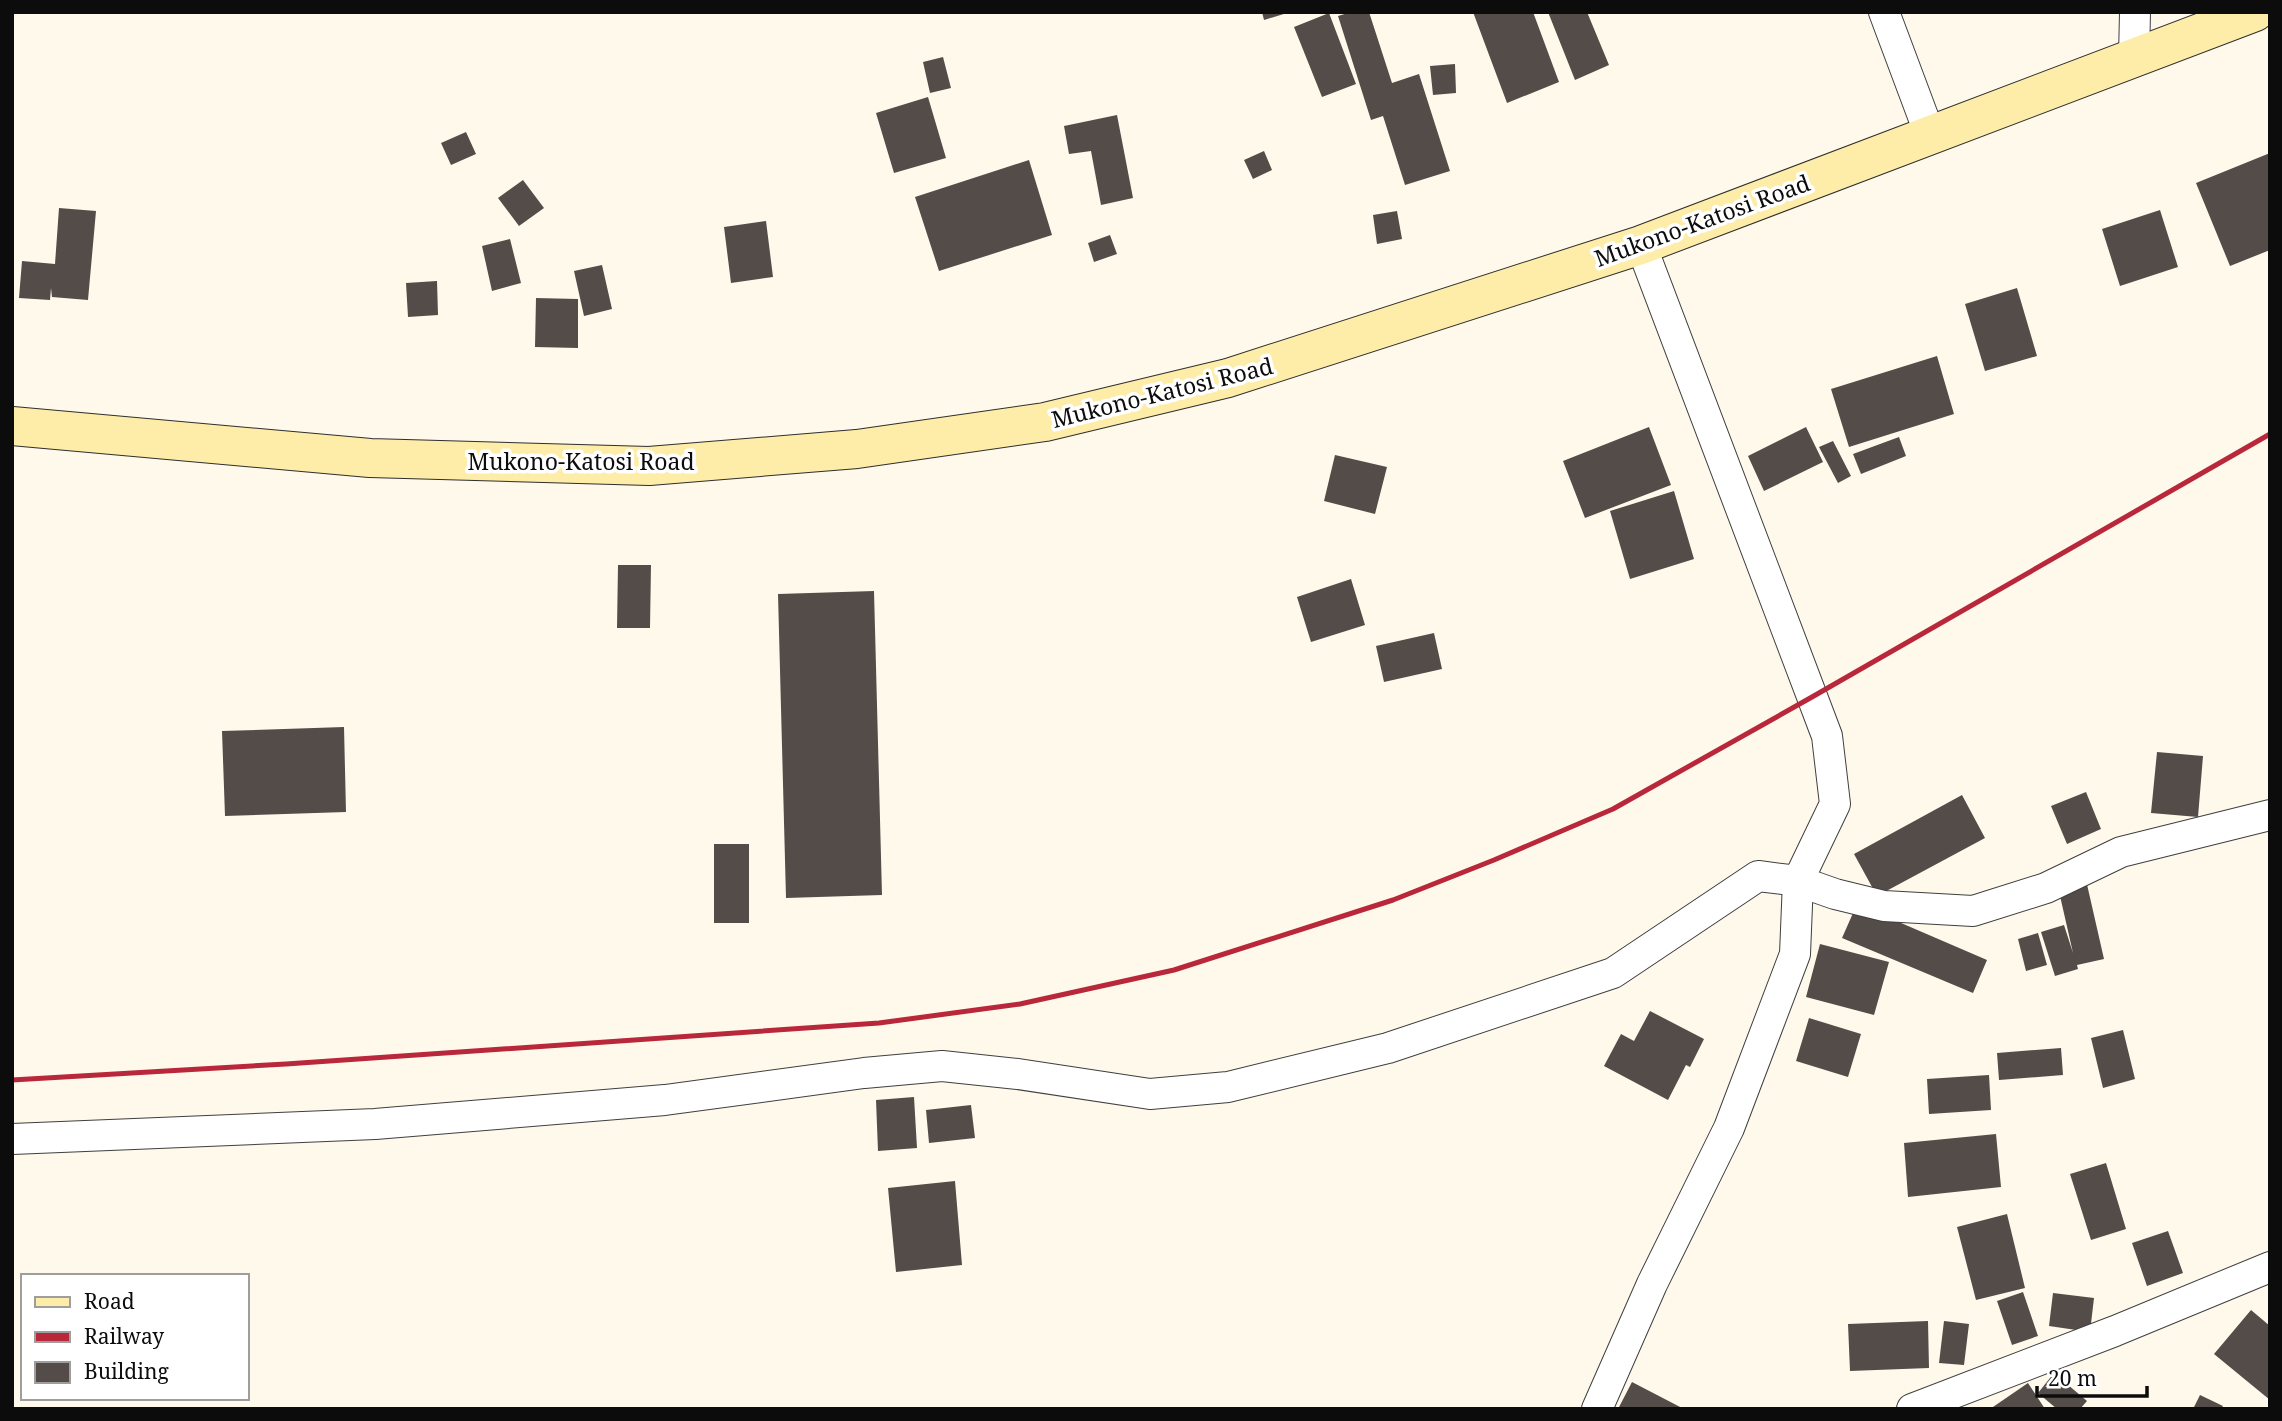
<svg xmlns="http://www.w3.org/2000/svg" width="2282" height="1421" viewBox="0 0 2282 1421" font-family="'Noto Serif',serif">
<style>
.building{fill:#544c49}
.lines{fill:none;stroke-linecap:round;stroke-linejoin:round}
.minor-casing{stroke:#3f3f3f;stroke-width:32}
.secondary-casing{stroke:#2e2e2e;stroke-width:40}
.minor{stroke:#fff;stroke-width:30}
.secondary{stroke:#fdeda8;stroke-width:38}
.rail{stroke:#b9273a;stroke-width:5}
.labels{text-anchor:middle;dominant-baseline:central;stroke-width:7;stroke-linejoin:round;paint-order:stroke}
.street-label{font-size:23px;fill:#0c0c0c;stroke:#fff}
</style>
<rect width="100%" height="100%" fill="#fff9eb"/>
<path class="building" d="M 1262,12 L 1287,12 L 1287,13 L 1264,20 Z
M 1351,12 L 1369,12 L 1392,83 L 1419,74 L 1450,171 L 1405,185 L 1383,116 L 1371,120 L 1338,16 Z
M 1473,12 L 1533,12 L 1559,82 L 1507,103 Z
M 1548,12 L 1587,12 L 1609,65 L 1575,80 Z
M 1329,13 L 1356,84 L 1322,97 L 1294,27 Z
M 943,57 L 951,88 L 930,93 L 923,62 Z
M 1455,64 L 1456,93 L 1433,95 L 1430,66 Z
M 928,97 L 946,158 L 894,173 L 876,113 Z
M 1117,115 L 1133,198 L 1101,205 L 1091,151 L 1069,154 L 1064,126 Z
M 466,132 L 476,154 L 451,165 L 441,143 Z
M 1264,151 L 1272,170 L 1253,179 L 1244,160 Z
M 2270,153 L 2270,250 L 2230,266 L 2196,183 Z
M 1029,160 L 1052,235 L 939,271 L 915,197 Z
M 523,180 L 544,208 L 519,226 L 498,198 Z
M 59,208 L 96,211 L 88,300 L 52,297 L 51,288 L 50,300 L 19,298 L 22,261 L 55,264 Z
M 2160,210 L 2178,267 L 2120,286 L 2102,229 Z
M 1397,211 L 1402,239 L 1377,244 L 1373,215 Z
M 766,221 L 773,277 L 731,283 L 724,227 Z
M 1110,235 L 1117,254 L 1094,262 L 1088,243 Z
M 510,239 L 521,283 L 492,291 L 482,246 Z
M 602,265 L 612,309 L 584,316 L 574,271 Z
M 437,281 L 438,315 L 408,317 L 406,283 Z
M 2017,288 L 2037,356 L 1985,371 L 1965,304 Z
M 536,298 L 578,299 L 578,348 L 535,347 Z
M 1937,356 L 1954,414 L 1849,447 L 1831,389 Z
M 1649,427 L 1671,485 L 1585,518 L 1563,461 Z
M 1806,427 L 1823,462 L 1764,491 L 1748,456 Z
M 1899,437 L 1906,456 L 1861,474 L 1853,454 Z
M 1833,441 L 1851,476 L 1838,483 L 1819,447 Z
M 1335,455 L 1387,467 L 1375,514 L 1324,501 Z
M 1674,491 L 1694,559 L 1630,579 L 1610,511 Z
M 618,565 L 651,565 L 650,628 L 617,628 Z
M 1351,579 L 1365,625 L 1311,642 L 1297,597 Z
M 874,591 L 882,895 L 786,898 L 778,594 Z
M 1434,633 L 1442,669 L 1384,682 L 1376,646 Z
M 344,727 L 346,812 L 225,816 L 222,731 Z
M 2157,752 L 2203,756 L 2198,817 L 2151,813 Z
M 2086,792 L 2101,829 L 2067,844 L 2051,806 Z
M 1962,795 L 1985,838 L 1877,896 L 1854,854 Z
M 714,844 L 749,844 L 749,923 L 714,923 Z
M 2086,880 L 2104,959 L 2077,965 L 2078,969 L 2055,976 L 2041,932 L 2064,925 L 2073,953 L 2058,887 Z
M 1857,904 L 1987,960 L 1973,993 L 1842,938 Z
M 2038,933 L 2047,965 L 2026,971 L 2018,939 Z
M 1820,944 L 1889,962 L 1874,1015 L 1806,997 Z
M 1650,1011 L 1704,1039 L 1690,1067 L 1686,1065 L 1668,1100 L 1604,1066 L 1621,1034 L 1634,1041 Z
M 1809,1018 L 1861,1034 L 1848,1077 L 1796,1061 Z
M 2123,1030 L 2135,1079 L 2103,1088 L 2091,1038 Z
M 2061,1048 L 2063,1075 L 1999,1080 L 1997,1053 Z
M 1989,1075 L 1991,1110 L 1929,1114 L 1927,1079 Z
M 914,1097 L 917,1148 L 878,1151 L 876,1100 Z
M 971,1105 L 975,1138 L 929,1143 L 926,1110 Z
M 1996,1134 L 2001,1187 L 1908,1197 L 1904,1143 Z
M 2106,1163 L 2126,1229 L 2091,1240 L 2070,1174 Z
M 955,1181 L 962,1265 L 896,1272 L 888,1188 Z
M 2007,1214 L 2025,1288 L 1976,1300 L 1957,1227 Z
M 2168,1231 L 2183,1273 L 2147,1286 L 2132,1243 Z
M 2023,1292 L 2038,1336 L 2012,1345 L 1997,1301 Z
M 2053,1293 L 2094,1298 L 2090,1332 L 2049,1326 Z
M 2251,1310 L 2270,1326 L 2270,1400 L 2214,1354 Z
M 1928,1321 L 1929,1368 L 1850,1371 L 1848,1324 Z
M 1944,1321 L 1969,1324 L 1964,1365 L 1939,1363 Z
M 2054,1373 L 2087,1401 L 2080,1409 L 2057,1409 L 2038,1393 Z
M 1632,1382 L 1684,1409 L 1618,1409 Z
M 2028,1383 L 2045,1409 L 1990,1409 Z
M 2200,1395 L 2223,1406 L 2221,1409 L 2193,1409 Z"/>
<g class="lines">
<defs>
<path id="minor" d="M 1884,12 L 1930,135
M 2134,57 L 2135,12
M 12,1139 L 375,1124 L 665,1100 L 864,1073 L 942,1066 L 1018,1074 L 1150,1094 L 1228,1087 L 1388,1048 L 1613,973 L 1758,876 L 1798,881 L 1835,894 L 1884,906 L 1973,911 L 2046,888 L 2121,852 L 2270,815
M 1597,1409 L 1652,1284 L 1729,1128 L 1795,954 L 1798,881 L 1835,804 L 1827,736 L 1641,245
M 1912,1409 L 2115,1331 L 2270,1267"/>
<path id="secondary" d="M 12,426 L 370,458 L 649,466 L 857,449 L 1045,422 L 1228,378 L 1641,245 L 2255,12"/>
</defs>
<use href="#minor" class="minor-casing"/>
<use href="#secondary" class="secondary-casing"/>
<use href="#minor" class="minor"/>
<use href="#secondary" class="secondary"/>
<path class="rail" d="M 12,1080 L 286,1064 L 879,1023 L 1020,1004 L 1174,970 L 1393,900 L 1494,860 L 1613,809 L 1812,697 L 2270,434"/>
</g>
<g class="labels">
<g class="street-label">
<text transform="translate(1702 220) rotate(-20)">Mukono-Katosi Road</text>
<text transform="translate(1162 392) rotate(-14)">Mukono-Katosi Road</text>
<text x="581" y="461">Mukono-Katosi Road</text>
</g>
</g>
<rect width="2282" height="1421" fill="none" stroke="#0c0c0c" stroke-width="28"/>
<rect x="21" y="1274" width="228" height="126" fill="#ffffff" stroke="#9e9e9e" stroke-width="2"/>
<rect x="35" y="1297" width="35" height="10" fill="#fdeda8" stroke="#9e9e9e" stroke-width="2"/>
<text x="84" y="1309" font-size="21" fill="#0c0c0c">Road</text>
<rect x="35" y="1332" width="35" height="10" fill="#b9273a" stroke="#9e9e9e" stroke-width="2"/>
<text x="84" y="1344" font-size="21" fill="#0c0c0c">Railway</text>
<rect x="35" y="1362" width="35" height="21" fill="#544c49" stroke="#9e9e9e" stroke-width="2"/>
<text x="84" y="1379" font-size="21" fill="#0c0c0c">Building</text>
<path d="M2037 1386v10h110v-10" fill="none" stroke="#0c0c0c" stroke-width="3.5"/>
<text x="2048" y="1386" font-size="21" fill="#0c0c0c" stroke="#ffffff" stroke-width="5" paint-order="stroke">20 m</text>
</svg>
